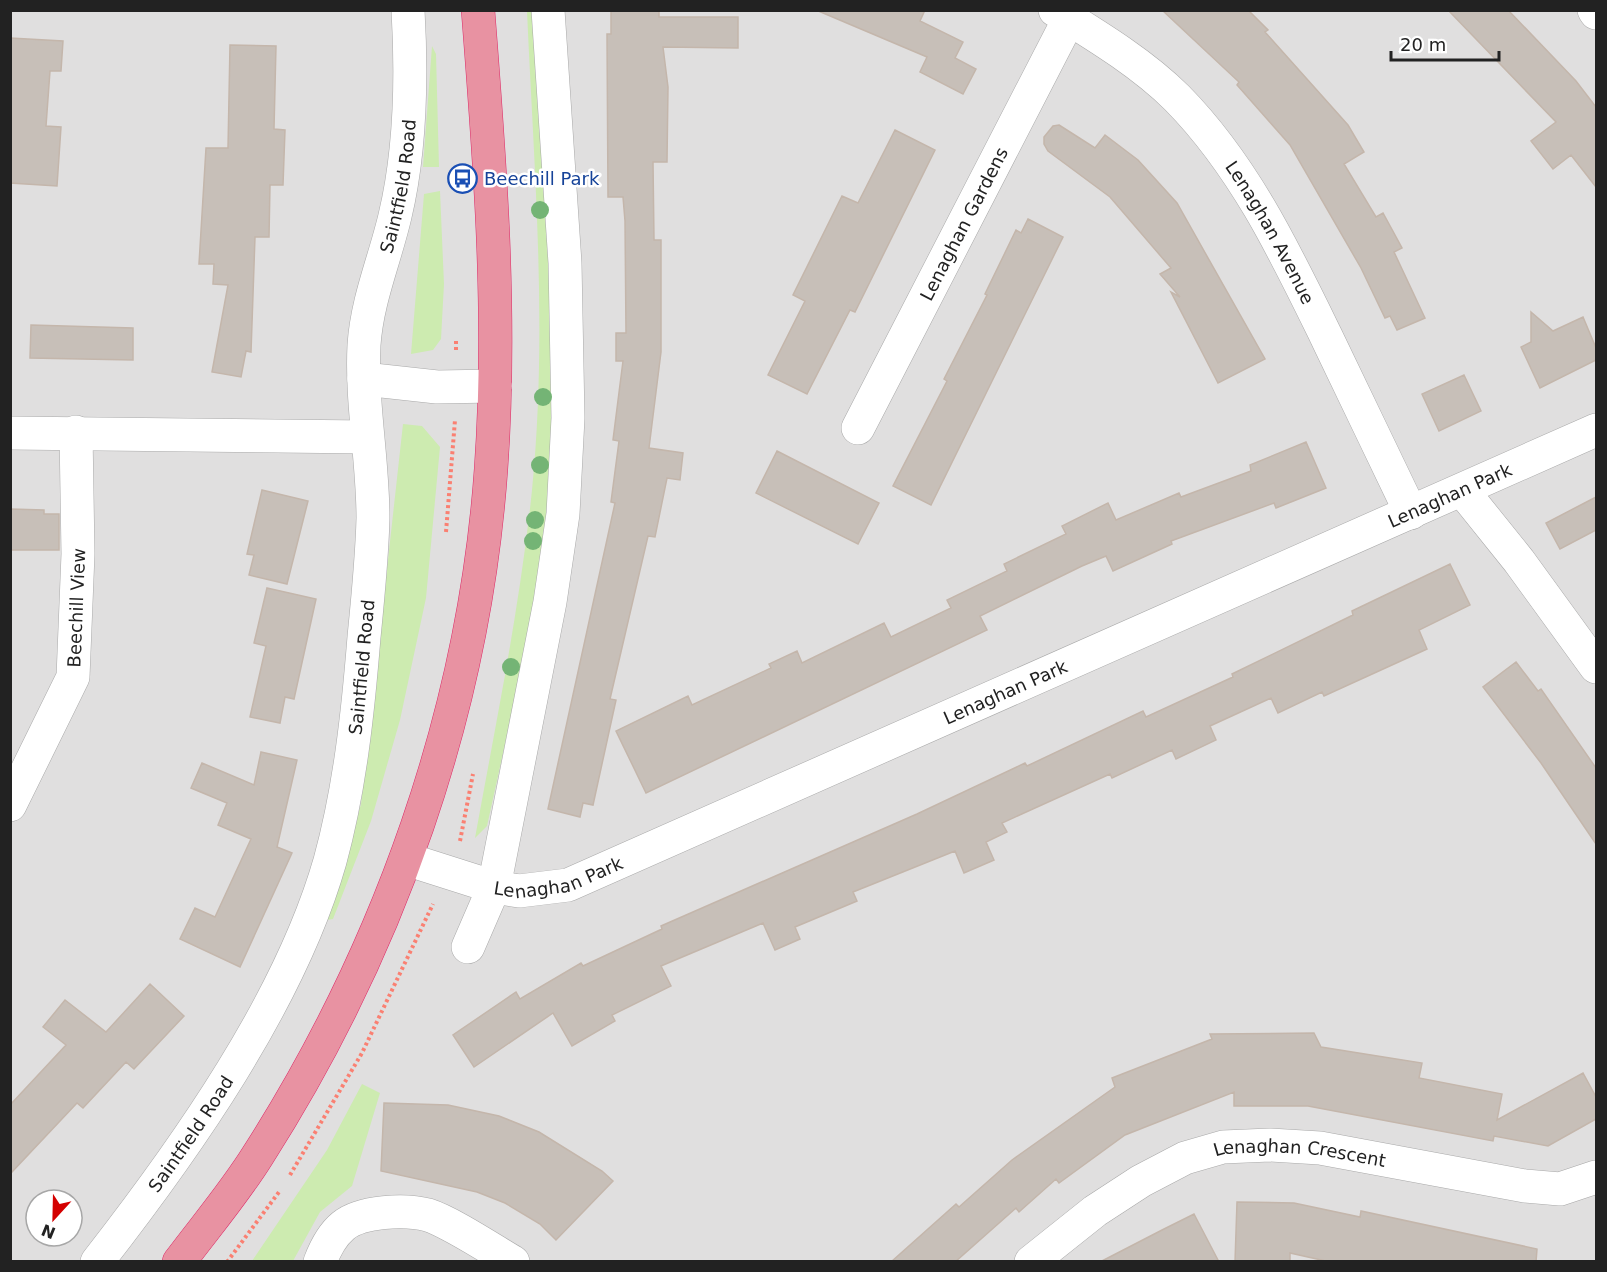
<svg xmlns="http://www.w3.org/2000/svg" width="1607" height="1272" viewBox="0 0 1607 1272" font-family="'DejaVu Sans',sans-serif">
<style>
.residential{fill:#e0dfdf;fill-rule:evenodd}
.grass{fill:#cdebb0}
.building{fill:#c7bfb8;stroke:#c4b6ab;stroke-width:1.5}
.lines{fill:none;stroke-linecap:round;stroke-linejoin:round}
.minor-casing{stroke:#a9a9a9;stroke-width:34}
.highway-casing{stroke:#dc2a67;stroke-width:34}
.path{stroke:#fa8072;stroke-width:4;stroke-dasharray:3 3;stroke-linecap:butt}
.minor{stroke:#fff;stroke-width:33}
.highway{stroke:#e892a2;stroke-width:33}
.tree{fill:#74b475}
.labels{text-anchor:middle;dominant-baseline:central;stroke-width:5;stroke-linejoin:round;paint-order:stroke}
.transit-label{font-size:18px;fill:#164399;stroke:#fff;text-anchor:start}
.street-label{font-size:18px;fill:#222;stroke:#fff}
</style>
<rect width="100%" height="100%" fill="#f2efe9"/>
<path class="residential" d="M 10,11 L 1596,11 L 1596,1261 L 11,1261 ZM 36,1200 L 72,1200 L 72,1236 L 36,1236 Z"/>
<path class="grass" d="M 527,11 L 532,11 L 549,272 L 552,414 L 549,505 L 537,599 L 487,826 L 475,838 C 496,722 520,607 532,490 C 548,331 534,169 527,11 Z
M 432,46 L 436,54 L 439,167 L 423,167 Z
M 440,191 L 444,284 L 441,339 L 433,350 L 411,354 L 424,194 Z
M 403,424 L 422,426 L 440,447 L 426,598 L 400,720 L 371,821 L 333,919 L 327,920 L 361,804 Z
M 362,1084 L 380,1093 L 352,1186 L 320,1212 L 293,1261 L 252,1261 L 327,1150 Z"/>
<path class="building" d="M 611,10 L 659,10 L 659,17 L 738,17 L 738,48 L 663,47 L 668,87 L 667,162 L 653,162 L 654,240 L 661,240 L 661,352 L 649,448 L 683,453 L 680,480 L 667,478 L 655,537 L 648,536 L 610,699 L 616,700 L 593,805 L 583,803 L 580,817 L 548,809 L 615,503 L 611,502 L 619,441 L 613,440 L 623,361 L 616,361 L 616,333 L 626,333 L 625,221 L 623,197 L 608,197 L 607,34 L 611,34 Z
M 816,10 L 925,10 L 920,21 L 963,42 L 955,58 L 976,69 L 963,94 L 920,72 L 927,57 Z
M 1162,10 L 1248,10 L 1268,30 L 1265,32 L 1348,125 L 1364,152 L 1344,164 L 1376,217 L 1383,213 L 1402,248 L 1394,252 L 1425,318 L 1397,330 L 1390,316 L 1385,318 L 1361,268 L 1290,145 L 1237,85 L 1239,82 Z
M 1448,10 L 1508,10 L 1576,81 L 1596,107 L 1596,187 L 1571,155 L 1553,169 L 1531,141 L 1556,122 Z
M 10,38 L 63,41 L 61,71 L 50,71 L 46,126 L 61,127 L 57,186 L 10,183 Z
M 230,45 L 276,46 L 274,129 L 285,130 L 283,185 L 270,185 L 269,237 L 255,237 L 251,352 L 246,351 L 241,377 L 212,372 L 228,285 L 213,284 L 214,264 L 199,264 L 206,148 L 228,148 Z
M 1059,125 L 1095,148 L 1105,135 L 1138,160 L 1177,203 L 1265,359 L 1218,383 L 1171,292 L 1180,297 L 1160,274 L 1171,268 L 1110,197 L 1048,151 L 1044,144 L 1044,137 L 1053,126 Z
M 895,130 L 935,150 L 855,312 L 850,310 L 807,394 L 768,375 L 805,301 L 793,295 L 842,196 L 858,203 Z
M 1028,219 L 1063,237 L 931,505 L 893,486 L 947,381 L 944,379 L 987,295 L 985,294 L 1016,230 L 1021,233 Z
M 1531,312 L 1553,331 L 1583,317 L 1596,348 L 1596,360 L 1540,388 L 1521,347 L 1531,342 Z
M 31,325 L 133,328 L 133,360 L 30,358 Z
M 1464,375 L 1481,411 L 1439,431 L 1422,394 Z
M 1306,442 L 1326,488 L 1276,508 L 1274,503 L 1171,541 L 1172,544 L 1113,571 L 1106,556 L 1082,566 L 980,616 L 987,630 L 646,793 L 616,731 L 688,696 L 692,705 L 771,668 L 769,664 L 797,651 L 802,663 L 884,623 L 891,637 L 951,608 L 947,600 L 1007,571 L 1004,564 L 1066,534 L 1062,526 L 1108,503 L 1116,520 L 1179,493 L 1181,497 L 1251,471 L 1250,465 Z
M 777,451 L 879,503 L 858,544 L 756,493 Z
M 262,490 L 308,501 L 287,584 L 249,575 L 254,555 L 247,554 Z
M 1596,497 L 1596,530 L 1560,549 L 1546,523 Z
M 10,509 L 44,510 L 44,514 L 59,514 L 59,550 L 10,550 Z
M 1450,564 L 1470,605 L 1419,630 L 1427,649 L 1324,696 L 1322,692 L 1278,713 L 1271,698 L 1210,726 L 1216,740 L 1176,759 L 1172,750 L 1112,778 L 1110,774 L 1002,823 L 1007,832 L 986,842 L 994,860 L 964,873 L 955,851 L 853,892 L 857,901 L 795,927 L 800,939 L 775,950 L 763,923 L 661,966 L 671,986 L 612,1015 L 615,1021 L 572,1046 L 553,1013 L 474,1067 L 453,1035 L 516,992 L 520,999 L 581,963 L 583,966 L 662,929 L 661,926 L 917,814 L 1025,763 L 1027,766 L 1143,711 L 1146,717 L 1233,677 L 1232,674 L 1353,615 L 1352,611 Z
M 267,588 L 316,599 L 294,699 L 285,697 L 280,723 L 250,717 L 266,646 L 254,643 Z
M 1516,662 L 1538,691 L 1541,689 L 1596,768 L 1596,844 L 1541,763 L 1483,687 Z
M 261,752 L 297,760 L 277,847 L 292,853 L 240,967 L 180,939 L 195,908 L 215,917 L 251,839 L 218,825 L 227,803 L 191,788 L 202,763 L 254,785 Z
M 150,984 L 184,1016 L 134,1069 L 126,1062 L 83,1108 L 77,1103 L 10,1174 L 10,1105 L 66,1045 L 43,1027 L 65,1000 L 106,1032 Z
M 1314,1033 L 1321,1047 L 1422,1063 L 1419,1078 L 1502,1094 L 1497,1120 L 1583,1073 L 1596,1097 L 1596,1119 L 1548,1146 L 1494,1136 L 1493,1141 L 1308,1106 L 1234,1106 L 1234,1092 L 1125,1135 L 1059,1183 L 1056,1179 L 1019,1212 L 1016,1208 L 955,1262 L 891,1262 L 956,1204 L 959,1207 L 1012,1160 L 1115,1087 L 1112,1078 L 1212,1039 L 1210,1034 Z
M 384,1103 L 448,1105 L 499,1116 L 539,1132 L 602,1171 L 613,1181 L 556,1240 L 540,1224 L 505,1203 L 477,1192 L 381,1171 Z
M 1237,1202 L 1294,1203 L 1360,1217 L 1361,1211 L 1537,1249 L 1536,1262 L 1330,1262 L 1290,1253 L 1290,1262 L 1235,1262 Z
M 1194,1214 L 1219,1262 L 1100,1262 L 1164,1229 Z"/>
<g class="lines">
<defs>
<g id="minor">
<path id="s1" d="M 1055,10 C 1097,36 1143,64 1177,98 C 1244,166 1285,252 1326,336 C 1354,395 1383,454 1411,513"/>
<path d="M 1594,10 L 1596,13"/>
<path d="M 364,379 L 437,387 L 495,386"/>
<path id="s2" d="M 858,428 L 1069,19"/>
<path d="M 10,433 L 367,437"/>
<path d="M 1462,490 L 1519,561 L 1596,667"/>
<path id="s3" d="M 10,805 L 73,677 L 78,554 L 76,432"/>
<path id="s4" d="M 406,859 L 494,887 L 519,891 L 568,885 L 1596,430"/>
<path d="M 468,947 L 494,887 L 550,602 L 563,514 L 568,418 L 565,263 L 548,10"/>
<path id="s5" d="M 97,1262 C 186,1148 290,1001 330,861 C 350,788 358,712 364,637 C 368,597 372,558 373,518 C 373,460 361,403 364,345 C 367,300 385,259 395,216 C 411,149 412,79 408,10"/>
<path d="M 320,1262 C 325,1249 332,1235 343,1226 C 361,1211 405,1209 428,1215 C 450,1222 491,1249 513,1262"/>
<path id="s6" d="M 1031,1262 L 1095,1211 L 1141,1181 L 1185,1158 L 1223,1147 L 1270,1145 L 1320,1148 L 1525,1186 L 1560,1189 L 1596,1177"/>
</g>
<path id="highway" d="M 179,1262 C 206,1226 235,1192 258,1155 C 389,950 474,711 491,469 C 502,317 490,162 478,10"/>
</defs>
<use href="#minor" class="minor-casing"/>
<use href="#highway" class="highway-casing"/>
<path class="path" d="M 456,341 L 456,352
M 446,532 L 455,420
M 460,841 L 473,774
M 290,1175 L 362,1053 L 433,904
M 227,1262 L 279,1192"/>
<use href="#minor" class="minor"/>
<use href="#highway" class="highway"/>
</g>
<g class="tree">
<circle cx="540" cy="210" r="9"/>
<circle cx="543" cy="397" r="9"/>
<circle cx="540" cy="465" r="9"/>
<circle cx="535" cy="520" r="9"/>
<circle cx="533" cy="541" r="9"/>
<circle cx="511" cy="667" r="9"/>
</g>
<defs>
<symbol id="bus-ring" viewBox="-11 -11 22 22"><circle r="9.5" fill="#fff" stroke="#1a4fb4" stroke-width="1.5"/><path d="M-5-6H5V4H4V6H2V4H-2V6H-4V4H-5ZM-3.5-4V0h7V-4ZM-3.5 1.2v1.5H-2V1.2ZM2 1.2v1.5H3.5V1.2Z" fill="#1a4fb4"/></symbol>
</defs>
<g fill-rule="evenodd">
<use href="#bus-ring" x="446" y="162" width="33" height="33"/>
</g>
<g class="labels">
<g class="transit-label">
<text x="484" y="178">Beechill Park</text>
</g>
<g class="street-label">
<text stroke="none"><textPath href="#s5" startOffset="1149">Saintfield Road</textPath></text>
<text stroke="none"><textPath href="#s2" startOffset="230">Lenaghan Gardens</textPath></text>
<text stroke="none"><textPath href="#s1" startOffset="315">Lenaghan Avenue</textPath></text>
<text stroke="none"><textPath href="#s4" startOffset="1131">Lenaghan Park</textPath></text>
<text stroke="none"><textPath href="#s3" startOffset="212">Beechill View</textPath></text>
<text stroke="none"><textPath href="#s5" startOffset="663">Saintfield Road</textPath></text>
<text stroke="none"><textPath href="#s4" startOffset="645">Lenaghan Park</textPath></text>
<text stroke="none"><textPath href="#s4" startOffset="159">Lenaghan Park</textPath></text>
<text stroke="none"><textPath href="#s5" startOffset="159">Saintfield Road</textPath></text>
<text stroke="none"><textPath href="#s6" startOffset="303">Lenaghan Crescent</textPath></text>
</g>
</g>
<rect width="1607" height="1272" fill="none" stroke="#222222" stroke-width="24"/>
<g transform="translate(54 1218) rotate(202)"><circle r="28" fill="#ffffff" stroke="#a7a7a7" stroke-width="1.5"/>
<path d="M0-4.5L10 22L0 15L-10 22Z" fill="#d40000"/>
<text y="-9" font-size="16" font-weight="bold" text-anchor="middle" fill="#222222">N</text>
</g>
<path d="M1391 51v9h108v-9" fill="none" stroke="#222222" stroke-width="3"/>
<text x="1400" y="51" font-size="18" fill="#222222" stroke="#ffffff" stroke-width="4.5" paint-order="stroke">20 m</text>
</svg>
